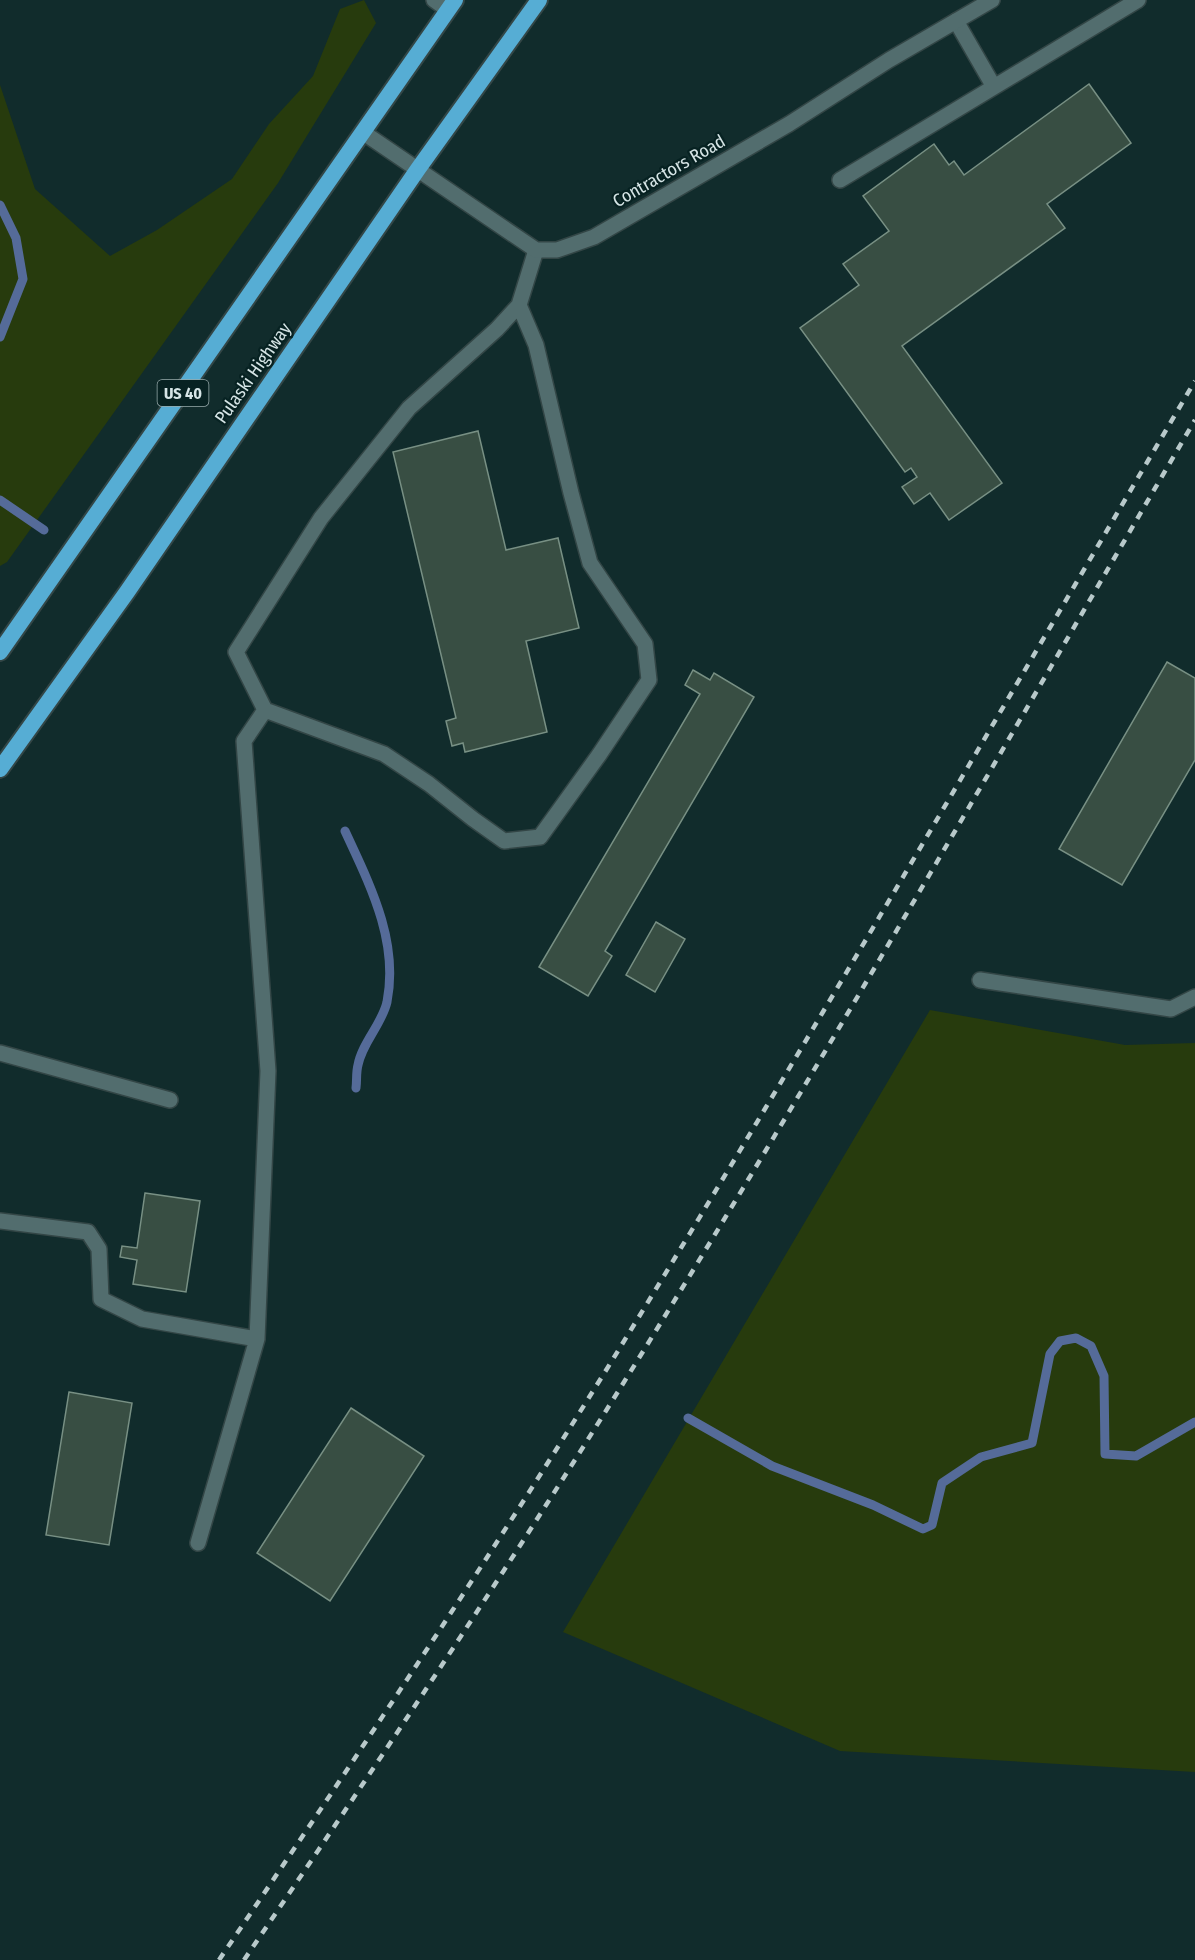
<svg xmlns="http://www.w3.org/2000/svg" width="1195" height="1960" viewBox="0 0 1195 1960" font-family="'Fira Sans Condensed',sans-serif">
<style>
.green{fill:#273b0d}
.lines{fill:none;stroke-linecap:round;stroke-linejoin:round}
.stream{stroke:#556b99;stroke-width:9}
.building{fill:#384e43;stroke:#789084;stroke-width:1.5}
.service-casing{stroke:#334646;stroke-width:18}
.minor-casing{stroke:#334646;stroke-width:18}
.trunk-casing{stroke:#334646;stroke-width:20}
.service{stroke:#526d6e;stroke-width:15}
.minor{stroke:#526d6e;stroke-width:15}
.trunk{stroke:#56add4;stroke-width:16}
.rail{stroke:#b8c9ca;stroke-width:4.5;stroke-dasharray:8 8;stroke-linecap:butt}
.labels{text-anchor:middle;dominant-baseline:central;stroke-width:4.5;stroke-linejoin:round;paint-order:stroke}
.shield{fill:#072222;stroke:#98aaab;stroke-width:1.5}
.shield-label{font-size:16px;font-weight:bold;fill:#d6e5e6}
.street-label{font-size:18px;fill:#d6e5e6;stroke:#072222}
</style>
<rect width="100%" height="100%" fill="#112c2c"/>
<path class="green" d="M 364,0 L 376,23 L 278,183 L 7,562 L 0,566 L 0,85 L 35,189 L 110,256 L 157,230 L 232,179 L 269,124 L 313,76 L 340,9 Z
M 930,1010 L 1125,1045 L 1195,1043 L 1195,1772 L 840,1751 L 563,1632 Z"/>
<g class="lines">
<path class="stream" d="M 0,205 L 16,238 L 23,279 L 0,337
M 0,500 L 44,530
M 345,831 C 370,885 399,941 387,1002 C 382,1024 362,1043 358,1065 C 356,1072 357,1080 356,1088
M 688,1418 L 772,1466 L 873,1505 L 923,1529 L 932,1525 L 942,1483 L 981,1457 L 1032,1443 L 1050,1354 L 1060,1341 L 1076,1338 L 1091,1346 L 1104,1376 L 1105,1454 L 1136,1456 L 1195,1422"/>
</g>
<path class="building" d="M 1089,84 L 1131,143 L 1047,204 L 1065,228 L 902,346 L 1002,483 L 949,520 L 930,493 L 914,504 L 902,487 L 917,477 L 911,468 L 905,472 L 800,328 L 859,285 L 843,264 L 889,231 L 863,196 L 934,144 L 949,165 L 954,161 L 964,175 Z
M 478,431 L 506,550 L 558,538 L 579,628 L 526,641 L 547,732 L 465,752 L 463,743 L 452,746 L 446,721 L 456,718 L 393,452 Z
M 1167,662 L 1195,678 L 1195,760 L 1122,885 L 1059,849 Z
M 693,670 L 710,680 L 714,673 L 754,697 L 605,951 L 612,956 L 588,996 L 539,967 L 700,694 L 685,685 Z
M 656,922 L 685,939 L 655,992 L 626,975 Z
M 145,1193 L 200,1201 L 186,1292 L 133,1284 L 137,1260 L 120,1257 L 122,1246 L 137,1248 Z
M 69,1392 L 132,1403 L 109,1545 L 46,1535 Z
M 351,1408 L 424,1456 L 330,1601 L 257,1553 Z"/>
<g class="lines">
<defs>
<path id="service" d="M 434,0 L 448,10
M 956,21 L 994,87
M 840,180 L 1138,0
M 519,305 L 536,345 L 571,493 L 590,563 L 645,644 L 649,680 L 599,755 L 540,837 L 504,841 L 473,819 L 429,784 L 384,754 L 265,710 L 236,652 L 321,518 L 409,408 L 497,329 L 519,305 L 536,250
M 980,980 L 1171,1009 L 1195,997
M 0,1053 L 170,1100
M 0,1221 L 88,1232 L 99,1249 L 101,1299 L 142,1319 L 257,1339 L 268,1071 L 244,741 L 265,710
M 198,1543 L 257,1339"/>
<path id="minor" d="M 364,133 L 536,250 L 557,250 L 594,237 L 789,124 L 889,60 L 992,0"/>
<path id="trunk" d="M 0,652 L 455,0
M 0,769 L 127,592 L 418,169 L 539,0"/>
</defs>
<use href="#service" class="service-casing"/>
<use href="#minor" class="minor-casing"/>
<use href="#trunk" class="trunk-casing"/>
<use href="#service" class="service"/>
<use href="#minor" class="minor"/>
<use href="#trunk" class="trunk"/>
<path class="rail" d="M 219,1960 C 353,1762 487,1562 613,1359 C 812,1036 1002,708 1195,381
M 244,1960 C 375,1767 505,1573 629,1374 C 824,1061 1008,739 1195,420"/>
</g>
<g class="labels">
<rect class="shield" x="157.5" y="380" width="51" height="26" rx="4.5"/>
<g class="shield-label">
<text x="183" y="393">US 40</text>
</g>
<g class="street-label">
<text transform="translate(669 171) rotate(-30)">Contractors Road</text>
<text transform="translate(253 373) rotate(-55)">Pulaski Highway</text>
</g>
</g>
</svg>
